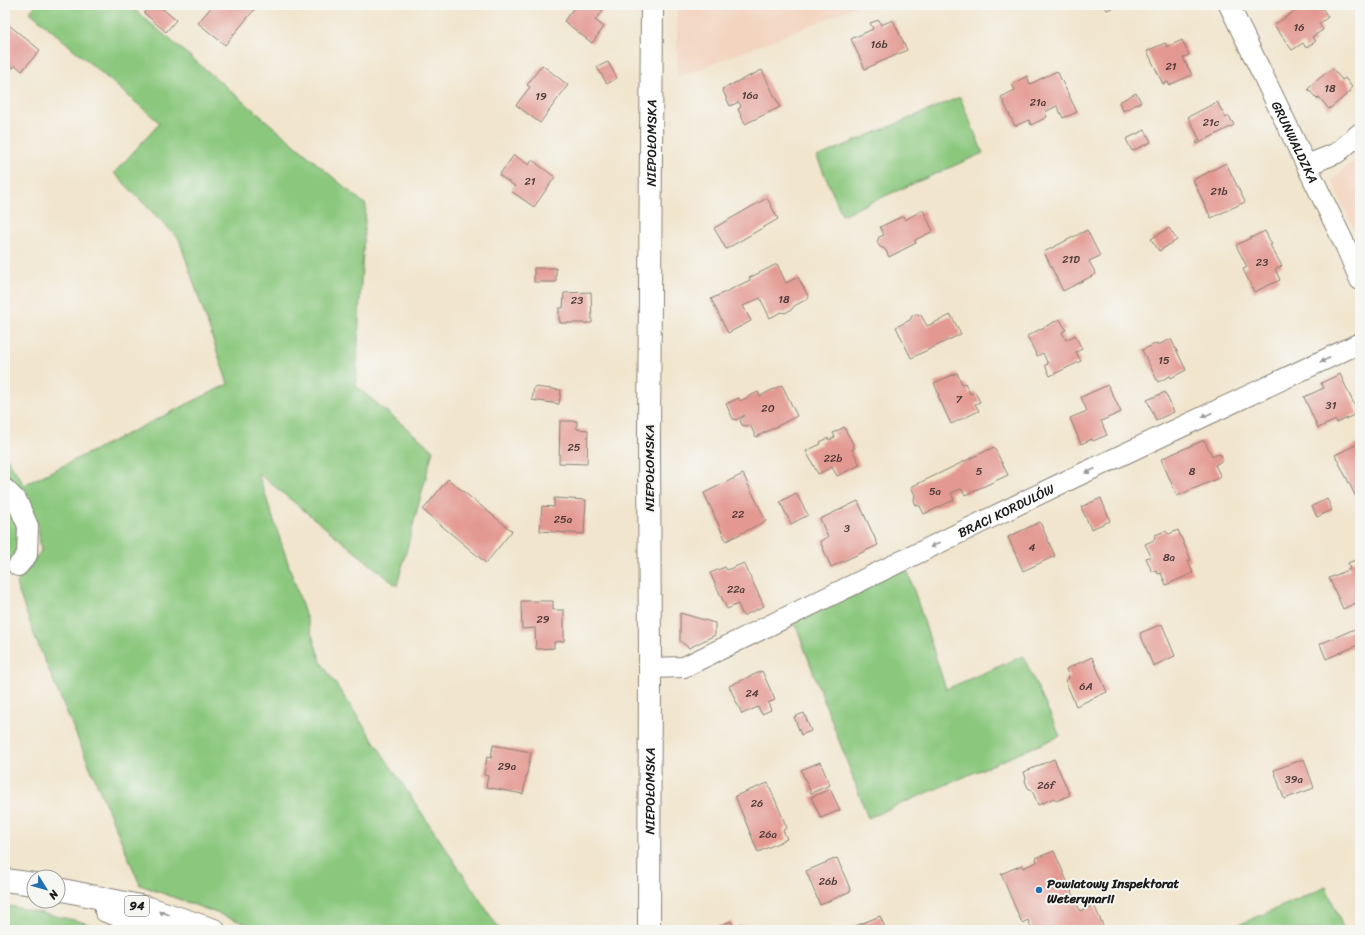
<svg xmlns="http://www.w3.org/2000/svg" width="1365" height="935" viewBox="0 0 1365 935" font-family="Sriracha,sans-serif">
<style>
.built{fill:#f3d4bf}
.green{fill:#8bc87e;stroke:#54724d}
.building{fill:#e39991}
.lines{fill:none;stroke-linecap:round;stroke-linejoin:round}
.street-casing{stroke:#868074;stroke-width:22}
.secondary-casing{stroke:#868074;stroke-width:24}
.primary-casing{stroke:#868074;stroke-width:24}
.street{stroke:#fff;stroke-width:20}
.secondary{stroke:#fff;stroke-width:22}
.primary{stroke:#fff;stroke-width:22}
.oneway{fill:#999}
.poi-dot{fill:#1f6fb2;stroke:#f6f6f2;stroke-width:1.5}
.labels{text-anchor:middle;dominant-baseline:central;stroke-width:4;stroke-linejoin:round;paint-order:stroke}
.number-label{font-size:11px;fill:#4e3b39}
.shield{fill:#f6f6f2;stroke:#5d5d5c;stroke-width:1}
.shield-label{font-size:12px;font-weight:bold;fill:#1c1c1c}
.street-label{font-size:13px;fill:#1c1c1c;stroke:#f6f6f2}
.poi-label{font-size:13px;font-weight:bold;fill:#1c1c1c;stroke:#f6f6f2;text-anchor:start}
</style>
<rect width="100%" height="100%" fill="#f6f6f2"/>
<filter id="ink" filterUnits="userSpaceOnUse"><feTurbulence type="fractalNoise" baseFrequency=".025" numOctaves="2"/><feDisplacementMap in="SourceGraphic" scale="8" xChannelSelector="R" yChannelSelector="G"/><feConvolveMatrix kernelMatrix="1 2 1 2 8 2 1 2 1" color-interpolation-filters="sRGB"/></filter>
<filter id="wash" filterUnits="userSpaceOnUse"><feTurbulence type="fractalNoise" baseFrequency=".012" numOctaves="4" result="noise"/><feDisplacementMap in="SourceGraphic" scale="16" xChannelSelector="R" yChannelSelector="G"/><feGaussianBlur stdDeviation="0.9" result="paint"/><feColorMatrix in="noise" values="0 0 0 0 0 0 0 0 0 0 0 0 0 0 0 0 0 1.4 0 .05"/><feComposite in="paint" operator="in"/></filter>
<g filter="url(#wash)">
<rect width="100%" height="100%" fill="#f1e5cd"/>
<path class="built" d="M 677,5 L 861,5 L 677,78 Z
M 1360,156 L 1360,245 L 1332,180 Z"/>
<path class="green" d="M 36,5 L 129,5 L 366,205 L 360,298 L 356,386 L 433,450 L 397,586 L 258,473 L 321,662 L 500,930 L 263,930 L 140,885 L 36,640 L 16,584 L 41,551 L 38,526 L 19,489 L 5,473 L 5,455 L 24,485 L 228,384 L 179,239 L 114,173 L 160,123 L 30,12 Z
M 960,97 L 983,153 L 842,215 L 817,157 Z
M 5,497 L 16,511 L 21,553 L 9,566 L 5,552 Z
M 906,566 L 946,689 L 1023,656 L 1060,736 L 868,818 L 793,618 Z
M 1326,887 L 1344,930 L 1227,930 Z
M 5,905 L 79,921 L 106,930 L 5,930 Z"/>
<g id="blocks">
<path class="building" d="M 151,5 L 158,5 L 176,20 L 166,32 L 144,13 Z
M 213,5 L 248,5 L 254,10 L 225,45 L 198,23 Z
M 576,5 L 594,5 L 603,11 L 595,20 L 604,27 L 592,43 L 564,21 Z
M 1104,5 L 1119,5 L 1107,10 Z
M 1304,5 L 1307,6 L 1320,5 L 1328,17 L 1319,24 L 1323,30 L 1312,37 L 1316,41 L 1306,48 L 1303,43 L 1292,50 L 1274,25 Z
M 879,20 L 881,25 L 893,20 L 907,50 L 865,69 L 851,39 L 873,29 L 870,23 Z
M 5,22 L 40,50 L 22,71 L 15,65 L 13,68 L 10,66 L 5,65 Z
M 1182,40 L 1189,55 L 1183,58 L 1192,75 L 1169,85 L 1168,82 L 1163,84 L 1147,51 L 1165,43 L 1167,47 Z
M 608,62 L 617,78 L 607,84 L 597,67 Z
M 542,65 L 568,85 L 540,123 L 516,105 L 530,87 L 527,85 Z
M 1332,68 L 1342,80 L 1345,78 L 1352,87 L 1350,89 L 1351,91 L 1329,109 L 1319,97 L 1317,99 L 1308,89 L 1311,86 L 1310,86 Z
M 762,70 L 780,107 L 745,124 L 738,109 L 741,107 L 739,102 L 730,106 L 722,89 Z
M 1057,71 L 1077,112 L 1063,118 L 1057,106 L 1045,112 L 1047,117 L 1031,125 L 1029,120 L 1015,126 L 1001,97 L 1015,90 L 1012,84 L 1027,76 L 1030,84 Z
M 1136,93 L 1141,102 L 1123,111 L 1119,102 Z
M 1217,102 L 1226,118 L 1229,116 L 1234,125 L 1197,144 L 1196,142 L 1200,140 L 1188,117 Z
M 1145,130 L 1151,142 L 1132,151 L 1126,139 Z
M 514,155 L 529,165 L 532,160 L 555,177 L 534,207 L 511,191 L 515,186 L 499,175 Z
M 1226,163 L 1245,202 L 1211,218 L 1193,180 Z
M 767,198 L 778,219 L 726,249 L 714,228 Z
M 923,210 L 933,231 L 915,240 L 916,243 L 889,257 L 885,249 L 880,247 L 877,242 L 879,237 L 884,235 L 880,227 L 903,216 L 905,220 Z
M 1169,228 L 1177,240 L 1159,251 L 1151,239 Z
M 1087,230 L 1100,256 L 1089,261 L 1096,274 L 1063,291 L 1044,252 Z
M 1265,231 L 1272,245 L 1270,245 L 1282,266 L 1275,269 L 1280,280 L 1254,292 L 1243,269 L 1247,267 L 1236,245 Z
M 777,264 L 786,283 L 798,277 L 809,298 L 794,306 L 792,309 L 785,313 L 781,312 L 770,318 L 760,298 L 743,306 L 751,321 L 728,333 L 711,299 L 750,280 L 749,278 Z
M 534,268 L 556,268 L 556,282 L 534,282 Z
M 591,292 L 592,323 L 560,323 L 560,320 L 559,320 L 559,308 L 563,308 L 564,293 Z
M 916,314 L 921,315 L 927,326 L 951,315 L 961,334 L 911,358 L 896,327 L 910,320 L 912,316 Z
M 1060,319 L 1066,330 L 1062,332 L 1066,340 L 1075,335 L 1082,349 L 1076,352 L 1081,361 L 1050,376 L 1045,365 L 1048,364 L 1043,353 L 1037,356 L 1027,336 Z
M 1171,339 L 1186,370 L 1171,378 L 1170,376 L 1158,382 L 1142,350 L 1157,343 L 1158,345 Z
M 957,373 L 962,384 L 965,383 L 970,394 L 975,392 L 980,402 L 975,404 L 979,411 L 951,424 L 938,396 L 939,395 L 934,383 Z
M 1340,374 L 1358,413 L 1337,423 L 1336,420 L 1318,428 L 1304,397 L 1324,388 L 1321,383 Z
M 782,385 L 797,416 L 756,437 L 750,425 L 746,426 L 742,425 L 740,421 L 745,415 L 736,420 L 733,419 L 726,404 L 739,398 L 740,401 L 758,392 L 760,396 Z
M 1108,385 L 1121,412 L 1101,421 L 1107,435 L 1093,441 L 1092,439 L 1081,444 L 1070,418 L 1087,411 L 1081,397 Z
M 534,387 L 561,390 L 559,404 L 532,400 Z
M 1165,392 L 1174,412 L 1156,420 L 1147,400 Z
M 560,421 L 577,421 L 577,429 L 588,430 L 587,464 L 559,463 Z
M 844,427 L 855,448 L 852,449 L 860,465 L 837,476 L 832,467 L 818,474 L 806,451 L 821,444 L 820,442 L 828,438 L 829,440 L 835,437 L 833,433 Z
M 1204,440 L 1212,456 L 1216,454 L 1221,455 L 1223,460 L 1215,465 L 1221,477 L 1177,496 L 1161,459 Z
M 1360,443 L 1360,496 L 1356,497 L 1335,455 Z
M 994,447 L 1008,475 L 965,495 L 961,489 L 951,493 L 954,500 L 924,514 L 920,506 L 916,505 L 914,500 L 915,495 L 911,487 Z
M 743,474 L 766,521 L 726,541 L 704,493 Z
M 448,479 L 512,531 L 486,563 L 423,510 Z
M 796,493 L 808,515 L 791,524 L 780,502 Z
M 554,498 L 586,500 L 584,534 L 540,531 L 542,506 L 554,507 Z
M 1101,498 L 1110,521 L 1091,529 L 1081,507 Z
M 1327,499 L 1332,510 L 1317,517 L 1312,506 Z
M 858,501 L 878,545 L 831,567 L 820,541 L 828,537 L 820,519 Z
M 1040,522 L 1055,556 L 1023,571 L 1008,537 Z
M 1178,530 L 1191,560 L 1188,561 L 1193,573 L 1166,585 L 1161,573 L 1158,574 L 1156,570 L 1152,572 L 1146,558 L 1151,556 L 1145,544 L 1154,540 L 1155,535 L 1165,531 L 1169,534 Z
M 1360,558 L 1360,601 L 1343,609 L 1329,578 L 1350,569 L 1348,563 Z
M 744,563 L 764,606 L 743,616 L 738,604 L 727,609 L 710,573 L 725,567 L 727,570 Z
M 521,601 L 553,601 L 553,610 L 564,610 L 564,641 L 554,642 L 554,648 L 536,649 L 535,628 L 522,629 Z
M 680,613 L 715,623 L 715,635 L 689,648 L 680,641 Z
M 1162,624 L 1175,656 L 1153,666 L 1140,633 Z
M 1357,628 L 1360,634 L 1360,644 L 1326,659 L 1320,644 Z
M 1092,657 L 1107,692 L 1076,706 L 1065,680 L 1069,678 L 1066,669 Z
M 762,671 L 775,700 L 768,703 L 771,710 L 762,714 L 758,707 L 742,714 L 729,686 Z
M 804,713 L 811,731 L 801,735 L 794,717 Z
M 493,745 L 531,752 L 523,794 L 486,787 L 488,776 L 484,775 L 487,757 L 491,758 Z
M 1054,759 L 1070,795 L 1056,801 L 1054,798 L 1038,805 L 1032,790 L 1028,788 L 1025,781 L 1026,778 L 1024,772 Z
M 1304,759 L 1314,788 L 1284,799 L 1274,770 Z
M 820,762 L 830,785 L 811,793 L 801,770 Z
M 768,783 L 787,828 L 783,830 L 787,839 L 758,852 L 735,796 Z
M 830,789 L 840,810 L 821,818 L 811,797 Z
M 1054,851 L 1080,911 L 1094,905 L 1105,930 L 1032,930 L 1028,920 L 1022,923 L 1001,874 L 1022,865 L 1023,868 L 1037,862 L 1036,858 Z
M 837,858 L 851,891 L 820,905 L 806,871 Z
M 880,916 L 886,930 L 846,930 Z
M 731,921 L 734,928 L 742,925 L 744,930 L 710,930 Z"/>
</g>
</g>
<g filter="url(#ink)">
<use href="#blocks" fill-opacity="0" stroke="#868074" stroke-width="1"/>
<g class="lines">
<defs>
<g id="street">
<path id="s1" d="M 1229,5 L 1346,247 L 1360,280"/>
<path d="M 1307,165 L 1337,153 L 1360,133"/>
<path d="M 5,489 L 17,501 L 28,526 L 27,555 L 18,566"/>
<path id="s2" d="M 650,668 L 684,667 L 1056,486 L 1360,343"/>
</g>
<g id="secondary">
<path id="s3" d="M 649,930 L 650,668 L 649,436 L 652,5"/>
</g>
<path id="primary" d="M 5,880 L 34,884
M 58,889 L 149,908 L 214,930
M 106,911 L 159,930"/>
</defs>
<use href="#street" class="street-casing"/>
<use href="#secondary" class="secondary-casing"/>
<use href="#primary" class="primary-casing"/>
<use href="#street" class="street"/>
<use href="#secondary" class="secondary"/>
<use href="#primary" class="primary"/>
</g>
<defs><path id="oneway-solid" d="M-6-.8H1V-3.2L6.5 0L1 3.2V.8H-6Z"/></defs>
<g class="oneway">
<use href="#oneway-solid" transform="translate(1325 360) rotate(155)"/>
<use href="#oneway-solid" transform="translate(1207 415) rotate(155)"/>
<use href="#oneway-solid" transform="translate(1090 471) rotate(155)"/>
<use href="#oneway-solid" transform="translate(935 545) rotate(154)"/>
<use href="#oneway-solid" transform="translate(164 913) rotate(-162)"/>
</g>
</g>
<circle class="poi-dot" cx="1039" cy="890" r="4"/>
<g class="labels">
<g class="number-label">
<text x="1299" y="27">16</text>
<text x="879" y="44">16b</text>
<text x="1171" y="66">21</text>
<text x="1330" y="88">18</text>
<text x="750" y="95">16a</text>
<text x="541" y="96">19</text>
<text x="1038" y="102">21a</text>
<text x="1211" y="122">21c</text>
<text x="530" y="181">21</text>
<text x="1219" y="191">21b</text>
<text x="1071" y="259">21D</text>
<text x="1262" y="262">23</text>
<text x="784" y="299">18</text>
<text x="577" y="300">23</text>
<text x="1164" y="360">15</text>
<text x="959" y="399">7</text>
<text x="1331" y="405">31</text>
<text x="768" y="408">20</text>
<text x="574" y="447">25</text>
<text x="833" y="458">22b</text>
<text x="979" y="471">5</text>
<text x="1192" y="471">8</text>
<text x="935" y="491">5a</text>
<text x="738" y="514">22</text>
<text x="563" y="519">25a</text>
<text x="847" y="528">3</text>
<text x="1032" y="547">4</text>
<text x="1169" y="557">8a</text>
<text x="736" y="589">22a</text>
<text x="543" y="619">29</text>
<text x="1086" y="686">6A</text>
<text x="752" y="693">24</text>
<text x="507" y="766">29a</text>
<text x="1294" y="779">39a</text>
<text x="1046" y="785">26f</text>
<text x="757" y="803">26</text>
<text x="768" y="834">26a</text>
<text x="828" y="881">26b</text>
</g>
<rect class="shield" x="125" y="896" width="24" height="20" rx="3"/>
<g class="shield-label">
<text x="137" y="906">94</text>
</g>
<g class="street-label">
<text stroke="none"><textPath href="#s1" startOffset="152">GRUNWALDZKA</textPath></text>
<text stroke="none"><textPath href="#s3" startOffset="787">NIEPOŁOMSKA</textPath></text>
<text transform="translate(649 468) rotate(-90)">NIEPOŁOMSKA</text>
<text stroke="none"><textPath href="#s2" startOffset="392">BRACI KORDULÓW</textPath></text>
<text stroke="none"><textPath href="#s3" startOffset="139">NIEPOŁOMSKA</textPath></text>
</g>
<g class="poi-label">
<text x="1047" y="883">Powiatowy Inspektorat<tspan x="1047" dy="15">Weterynarii</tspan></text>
</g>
</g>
<rect width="1365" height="935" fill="none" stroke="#f6f6f2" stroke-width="20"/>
<g transform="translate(46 889) rotate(127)"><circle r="19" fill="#f6f6f2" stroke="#9f9f9c"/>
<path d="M0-3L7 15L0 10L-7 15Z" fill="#1f6fb2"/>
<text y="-6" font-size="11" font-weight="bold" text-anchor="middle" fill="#1c1c1c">N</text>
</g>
</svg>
